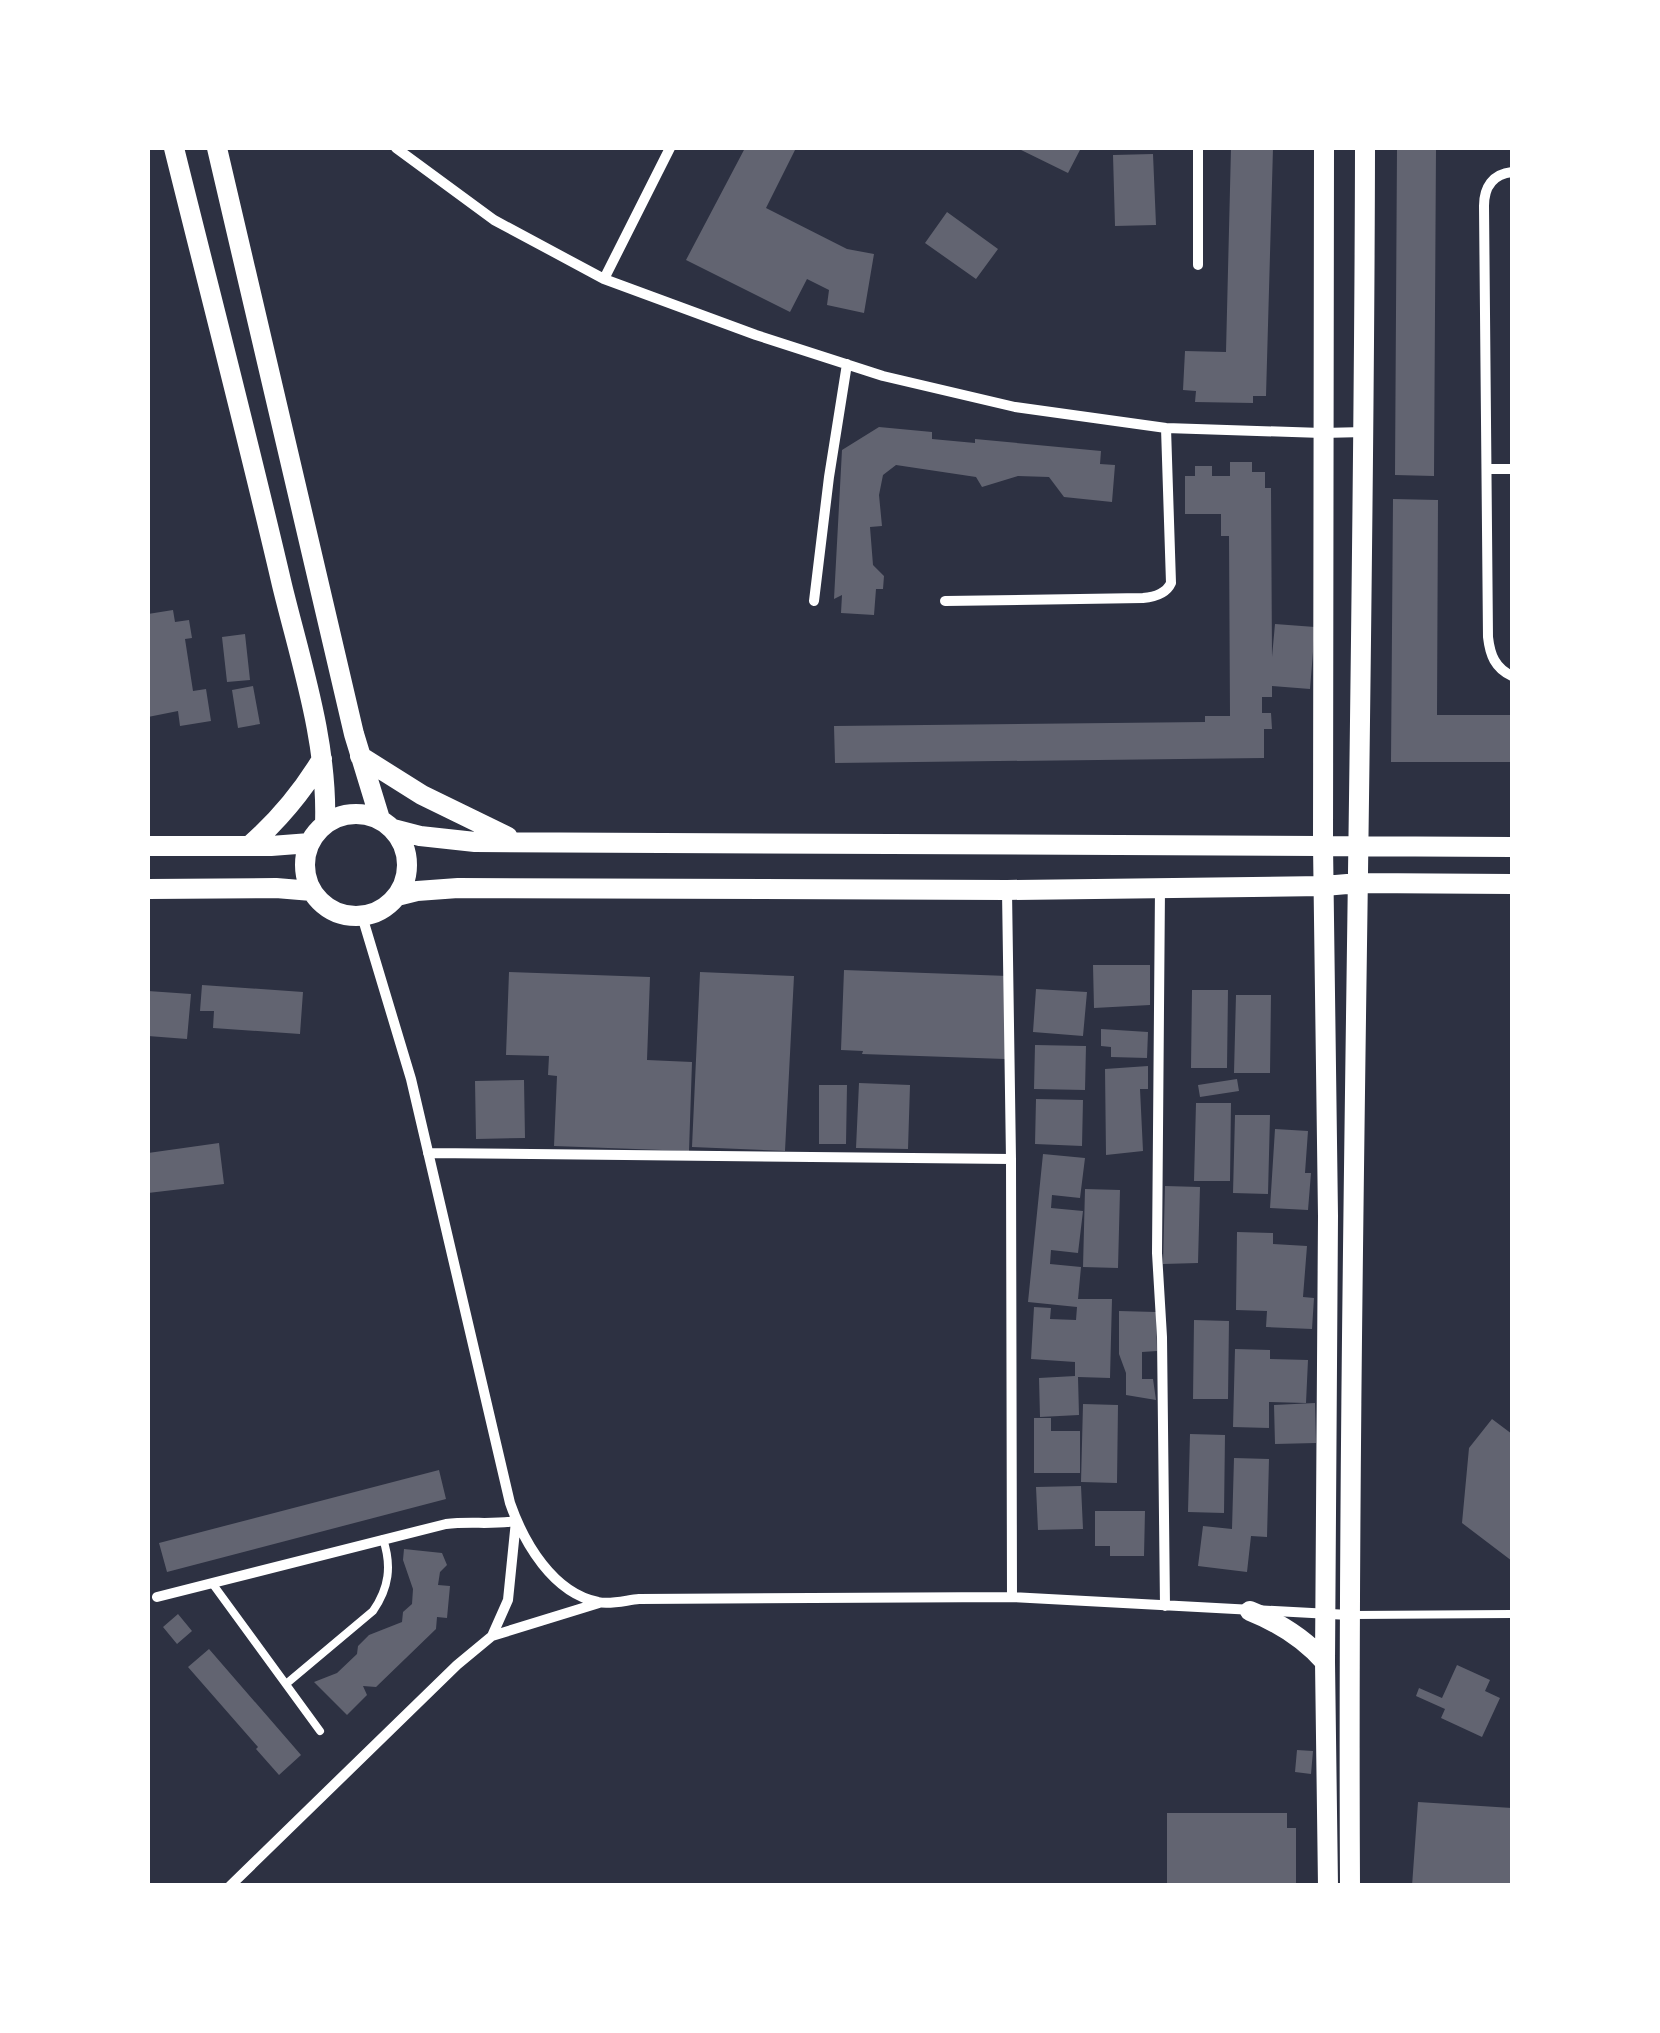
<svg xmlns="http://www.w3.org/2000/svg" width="1660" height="2033" viewBox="0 0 1660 2033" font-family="'Sofia Sans Condensed',sans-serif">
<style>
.building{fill:#626471}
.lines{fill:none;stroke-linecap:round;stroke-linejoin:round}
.service{stroke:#fff;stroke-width:8}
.minor{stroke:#fff;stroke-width:10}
.secondary{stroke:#fff;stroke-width:20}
</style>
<rect width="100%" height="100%" fill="#2d3142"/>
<path class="building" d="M 745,148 L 796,148 L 766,208 L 847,249 L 874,254 L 864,313 L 827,305 L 829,290 L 807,279 L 790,312 L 686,260 Z
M 1017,148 L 1081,148 L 1068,173 Z
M 1231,148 L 1273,148 L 1266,396 L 1253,396 L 1253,403 L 1195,402 L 1196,391 L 1183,390 L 1185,351 L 1226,352 Z
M 1397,148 L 1436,148 L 1434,476 L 1395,475 Z
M 1153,154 L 1156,225 L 1115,226 L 1113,155 Z
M 947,212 L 998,249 L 976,279 L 925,243 Z
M 879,427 L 932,432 L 932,439 L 975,443 L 975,439 L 1101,451 L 1100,464 L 1115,465 L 1112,502 L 1064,497 L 1049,477 L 1018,476 L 982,487 L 976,477 L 896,465 L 883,475 L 879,495 L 882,526 L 870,527 L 873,565 L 884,576 L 883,589 L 876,589 L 874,615 L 841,613 L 842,595 L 834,599 L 842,450 Z
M 1230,462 L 1252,462 L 1252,472 L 1265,472 L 1265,488 L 1271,488 L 1272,657 L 1275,624 L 1315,627 L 1310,689 L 1272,686 L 1272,697 L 1262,697 L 1262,713 L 1271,713 L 1272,729 L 1264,729 L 1264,758 L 835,763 L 834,726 L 1205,722 L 1205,716 L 1230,716 L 1229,536 L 1221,536 L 1221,514 L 1185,514 L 1185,476 L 1195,476 L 1195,466 L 1212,466 L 1212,476 L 1230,476 Z
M 1393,499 L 1438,500 L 1437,715 L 1512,715 L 1512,762 L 1391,762 Z
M 173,610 L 175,622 L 189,620 L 192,638 L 185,639 L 193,691 L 206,689 L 211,721 L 180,726 L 178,711 L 148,717 L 148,614 Z
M 245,634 L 250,680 L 227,682 L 222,637 Z
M 253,686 L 260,724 L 238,728 L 232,690 Z
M 1093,965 L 1150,965 L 1150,1005 L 1094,1008 Z
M 844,970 L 1008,976 L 1005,1059 L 862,1054 L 863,1051 L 841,1050 Z
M 509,972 L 650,977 L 647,1060 L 692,1062 L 689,1151 L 554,1146 L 557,1076 L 548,1075 L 549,1056 L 506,1055 Z
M 700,972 L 794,976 L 785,1151 L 692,1147 Z
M 202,985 L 303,992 L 300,1034 L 213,1028 L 214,1011 L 200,1011 Z
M 1036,989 L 1087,992 L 1083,1036 L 1033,1032 Z
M 1192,990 L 1228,990 L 1227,1068 L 1191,1068 Z
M 148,991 L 191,994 L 187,1039 L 148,1036 Z
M 1236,995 L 1271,995 L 1270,1073 L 1234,1073 Z
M 1101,1029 L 1148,1032 L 1147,1058 L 1111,1057 L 1111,1047 L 1101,1046 Z
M 1035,1045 L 1086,1046 L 1085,1090 L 1034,1089 Z
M 1148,1066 L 1148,1089 L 1140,1089 L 1143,1151 L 1106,1155 L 1105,1069 Z
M 1237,1079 L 1239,1091 L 1200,1097 L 1198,1085 Z
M 524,1080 L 525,1138 L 476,1139 L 475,1081 Z
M 859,1083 L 910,1085 L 908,1149 L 856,1148 Z
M 819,1085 L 847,1085 L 846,1144 L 819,1144 Z
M 1036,1099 L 1083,1100 L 1082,1146 L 1035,1144 Z
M 1196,1103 L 1231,1103 L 1230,1181 L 1194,1181 Z
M 1235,1115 L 1270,1115 L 1268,1194 L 1233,1193 Z
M 1275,1129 L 1308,1131 L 1305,1173 L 1311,1173 L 1308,1210 L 1270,1208 Z
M 219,1143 L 224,1184 L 148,1193 L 148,1153 Z
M 1043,1154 L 1085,1158 L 1080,1198 L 1052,1195 L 1051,1208 L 1083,1211 L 1078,1253 L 1051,1250 L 1050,1264 L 1081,1267 L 1078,1299 L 1112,1299 L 1110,1378 L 1078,1377 L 1079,1415 L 1040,1417 L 1039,1378 L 1075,1376 L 1075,1362 L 1031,1359 L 1034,1307 L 1051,1308 L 1050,1319 L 1076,1320 L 1077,1307 L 1028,1302 Z
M 1165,1186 L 1200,1187 L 1198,1263 L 1163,1264 Z
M 1085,1189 L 1120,1190 L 1118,1268 L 1083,1267 Z
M 1237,1232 L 1273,1233 L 1273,1244 L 1307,1246 L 1303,1297 L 1314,1298 L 1312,1329 L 1266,1327 L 1267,1311 L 1236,1310 Z
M 1119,1311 L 1156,1312 L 1157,1351 L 1142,1352 L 1142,1379 L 1153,1379 L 1156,1400 L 1126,1395 L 1126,1373 L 1119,1354 Z
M 1194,1320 L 1229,1321 L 1228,1399 L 1193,1399 Z
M 1235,1349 L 1270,1350 L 1270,1359 L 1308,1360 L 1306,1403 L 1269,1402 L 1269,1428 L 1233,1427 Z
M 1315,1403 L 1316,1443 L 1275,1444 L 1274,1405 Z
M 1083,1404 L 1118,1405 L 1117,1483 L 1081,1482 Z
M 1034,1418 L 1051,1418 L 1051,1431 L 1080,1431 L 1080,1473 L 1034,1473 Z
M 1492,1419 L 1512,1434 L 1512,1561 L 1462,1523 L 1469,1448 Z
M 1190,1434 L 1225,1435 L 1224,1513 L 1188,1512 Z
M 1234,1458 L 1269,1459 L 1267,1537 L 1251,1536 L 1247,1572 L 1198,1566 L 1203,1526 L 1232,1529 Z
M 439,1470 L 446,1499 L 167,1572 L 159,1543 Z
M 1081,1486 L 1083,1529 L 1038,1530 L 1036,1487 Z
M 1095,1511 L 1145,1511 L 1144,1556 L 1110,1556 L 1110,1546 L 1095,1546 Z
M 404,1549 L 442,1553 L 447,1565 L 440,1572 L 438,1585 L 450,1586 L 447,1618 L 437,1617 L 436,1629 L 376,1687 L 363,1686 L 367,1695 L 347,1715 L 314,1682 L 337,1673 L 357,1654 L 358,1646 L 369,1635 L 402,1622 L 403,1612 L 412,1604 L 413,1589 L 403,1560 Z
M 178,1614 L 192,1631 L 177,1644 L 163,1627 Z
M 209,1649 L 301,1755 L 279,1775 L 256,1749 L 258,1747 L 188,1667 Z
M 1457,1665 L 1490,1680 L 1485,1691 L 1500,1698 L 1482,1737 L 1441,1718 L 1445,1709 L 1416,1696 L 1419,1688 L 1442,1698 Z
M 1297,1750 L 1313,1751 L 1311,1774 L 1295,1772 Z
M 1418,1802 L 1512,1808 L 1512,1886 L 1412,1886 Z
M 1167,1813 L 1287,1813 L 1287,1828 L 1296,1828 L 1296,1886 L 1167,1886 Z"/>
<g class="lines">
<path class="service" d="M 212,1583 L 320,1731
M 1353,1615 L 1512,1614
M 286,1684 L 373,1611 C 389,1588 392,1566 383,1539"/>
<path class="minor" d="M 396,148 L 494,220 L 604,279 L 756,335 L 883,376 L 1015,407 L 1166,428 L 1322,433 L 1365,432
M 1512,172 C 1493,174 1484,187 1484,206 L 1488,637 C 1490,655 1495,668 1512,676
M 1198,265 L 1198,148
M 604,279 L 670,148
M 1487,469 L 1512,469
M 814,601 L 829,477 L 847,364
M 945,601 L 1143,598 C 1155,597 1166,594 1171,583 L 1166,428
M 1160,888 L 1157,1253 L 1162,1337 L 1165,1606
M 1007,891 L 1011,1159 L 1012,1597
M 362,916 L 411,1079 L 510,1503 C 524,1543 553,1593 598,1602 C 610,1605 627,1600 639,1599 L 1012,1597 L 1349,1615
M 428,1153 L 1011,1159
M 157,1597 L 446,1524 C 470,1521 492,1525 516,1521 L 508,1600 L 492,1636
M 230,1886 L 457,1665 L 492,1636 L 599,1603"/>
<path class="secondary" d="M 174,148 C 210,293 248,439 282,585 C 301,663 328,743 325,824
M 217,148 L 354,734 L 380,819
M 1324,148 L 1323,845 L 1328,1216 L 1325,1662 L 1328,1886
M 360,756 L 422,795 L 508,837
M305 865a51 51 0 1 1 102 0a51 51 0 1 1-102 0Z
M 393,829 L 420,836 L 475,842 L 1512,847
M 148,846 L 271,846 L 310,843
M 249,846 C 279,820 302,792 322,759
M 148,889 L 276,888 L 312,891
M 397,896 L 417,891 L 458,888 L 1007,890 L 1324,886 L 1359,883 L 1512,884
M 1250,1611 C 1280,1623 1304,1638 1325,1662
M 1350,1886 C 1347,1306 1364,727 1365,148"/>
</g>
<rect width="1660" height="2033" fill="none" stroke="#ffffff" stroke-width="300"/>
</svg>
